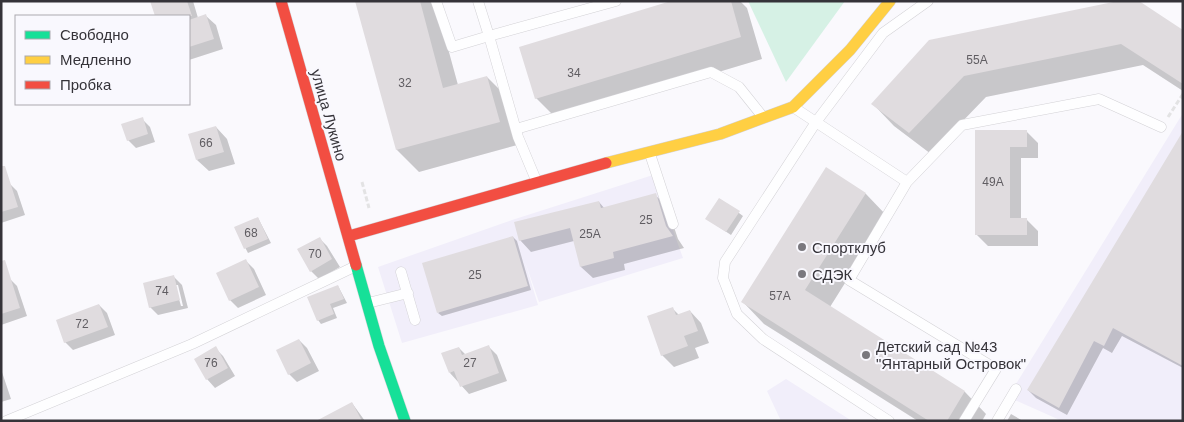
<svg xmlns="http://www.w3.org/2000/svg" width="1184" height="422" viewBox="0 0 1184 422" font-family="Helvetica,sans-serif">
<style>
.built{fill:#f1eefa}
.green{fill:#d6f1e5}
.shadow{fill:#0003;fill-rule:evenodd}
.building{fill:#e0dcdf}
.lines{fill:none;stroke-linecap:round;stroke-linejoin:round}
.lane-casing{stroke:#d3d2d6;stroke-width:11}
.fast-casing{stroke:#d3d2d6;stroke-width:12}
.slow-casing{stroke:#d3d2d6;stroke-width:12}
.jam-casing{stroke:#d3d2d6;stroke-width:12}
.path{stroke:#e3e3e4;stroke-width:3;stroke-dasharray:5 2.5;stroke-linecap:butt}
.lane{stroke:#fefeff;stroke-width:10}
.fast{stroke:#16e098;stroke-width:11}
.slow{stroke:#ffcf43;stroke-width:11}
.jam{stroke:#f24e42;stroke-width:11}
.poi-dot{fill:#7a787e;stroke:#f9f8fe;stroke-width:2}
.labels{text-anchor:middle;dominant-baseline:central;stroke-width:4;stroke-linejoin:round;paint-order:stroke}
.number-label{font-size:12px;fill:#605d62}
.street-label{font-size:15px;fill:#353339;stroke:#f9f8fe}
.poi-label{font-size:15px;fill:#353339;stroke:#f9f8fe;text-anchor:start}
</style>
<rect width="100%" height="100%" fill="#faf9fd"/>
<path class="built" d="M 1183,113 L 1183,421 L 1062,421 L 1008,397 Z
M 653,175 L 683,258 L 539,302 L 525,262 L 538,305 L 402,343 L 378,267 L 512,220 Z
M 786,379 L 852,421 L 781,421 L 767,391 Z"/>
<path class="green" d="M 748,1 L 845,1 L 786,82 Z"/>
<path class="shadow" d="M 152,1 L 193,1 L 198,18 L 206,16 L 216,25 L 223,49 L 189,60 L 189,16 L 164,16 L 163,11 Z
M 357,1 L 435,1 L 458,85 L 487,77 L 509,99 L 521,144 L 419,172 L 397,150 Z
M 675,1 L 740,1 L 747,8 L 762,59 L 558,120 L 536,98 Z
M 1183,31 L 1183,91 L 1143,65 L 986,97 L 931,154 L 894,126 L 873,104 L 929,42 Z
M 142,119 L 150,127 L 155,142 L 136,148 L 128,140 Z
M 216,127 L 227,139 L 235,164 L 209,171 L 197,160 Z
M 976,131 L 1026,131 L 1038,143 L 1038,158 L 1021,158 L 1021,219 L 1026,219 L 1038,231 L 1038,246 L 988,246 L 976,234 Z
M 1183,148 L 1183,368 L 1122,336 L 1112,353 L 1103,348 L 1067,415 L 1036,398 L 1028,390 Z
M 826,169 L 866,194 L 887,216 L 830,307 L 965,392 L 986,414 L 982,421 L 918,421 L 764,324 L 743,302 Z
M 9,183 L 17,191 L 25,215 L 1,223 L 1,186 Z
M 655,195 L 667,206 L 678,239 L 684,248 L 624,264 L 625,270 L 593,278 L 581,267 L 574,241 L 531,252 L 520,240 L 599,202 L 605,209 Z
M 720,199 L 743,216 L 731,235 L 707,219 Z
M 258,218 L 271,243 L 248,253 L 235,228 Z
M 513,237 L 517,241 L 531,290 L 442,316 L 438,313 Z
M 319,238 L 327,246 L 340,267 L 319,279 L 311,271 Z
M 246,261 L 254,269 L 266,295 L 238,308 L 230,300 Z
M 174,277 L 182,285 L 188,308 L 158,315 L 150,307 ZM 175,285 L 178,285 L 183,306 L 181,306 Z
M 9,278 L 17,286 L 27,316 L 1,325 L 1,280 Z
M 338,286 L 347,303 L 333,308 L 337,318 L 321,324 L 318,320 Z
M 99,305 L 107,313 L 115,335 L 73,350 L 65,342 Z
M 672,308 L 679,315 L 690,311 L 701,323 L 709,343 L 695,348 L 699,358 L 674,367 L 662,355 Z
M 299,340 L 307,348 L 319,371 L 297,382 L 289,374 Z
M 489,347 L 497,355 L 507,381 L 469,394 L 450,373 L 459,348 L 466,355 Z
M 215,348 L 223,356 L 235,376 L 215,388 L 207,379 Z
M 1,369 L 11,399 L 1,402 Z
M 352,403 L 365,421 L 332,421 Z
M 1011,414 L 1023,421 L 1007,421 Z"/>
<path class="building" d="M 150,1 L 187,1 L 192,16 L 155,16 Z
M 355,1 L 420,1 L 443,88 L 487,76 L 500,122 L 396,150 Z
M 671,1 L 731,1 L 741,37 L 535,99 L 519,47 Z
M 1118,1 L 1139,1 L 1183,30 L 1183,84 L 1121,44 L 964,76 L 909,133 L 871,104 L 929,40 Z
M 206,14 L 214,39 L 189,47 L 189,20 Z
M 143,117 L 148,134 L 127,141 L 121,124 Z
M 216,126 L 224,152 L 196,160 L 188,134 Z
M 975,130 L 1027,130 L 1027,147 L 1010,147 L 1010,218 L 1027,218 L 1027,235 L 975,235 Z
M 1183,131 L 1183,366 L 1113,328 L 1104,346 L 1094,341 L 1059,408 L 1027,390 Z
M 1,166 L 5,166 L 18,207 L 1,212 Z
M 826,167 L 866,193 L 805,290 L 965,391 L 947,421 L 929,421 L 741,302 Z
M 656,193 L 666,226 L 673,236 L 613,252 L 614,258 L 580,267 L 570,228 L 519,241 L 514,222 L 599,201 L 601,208 Z
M 719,198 L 740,211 L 726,232 L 705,219 Z
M 258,217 L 268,239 L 244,249 L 234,227 Z
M 513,236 L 528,286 L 437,313 L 422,263 Z
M 320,237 L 332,259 L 310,272 L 297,249 Z
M 246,259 L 259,287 L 229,301 L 216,273 Z
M 5,260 L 20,308 L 1,314 L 1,261 Z
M 174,275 L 180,300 L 149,308 L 143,283 Z
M 338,285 L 344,299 L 330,304 L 334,314 L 317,321 L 307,297 Z
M 99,304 L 108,327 L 64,343 L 56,320 Z
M 673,307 L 676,315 L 690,310 L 698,331 L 684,336 L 688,346 L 661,356 L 647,316 Z
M 299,339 L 311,363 L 288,375 L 276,350 Z
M 489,345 L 499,373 L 460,387 L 454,371 L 449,373 L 441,353 L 459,347 L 462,355 Z
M 216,346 L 228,368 L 206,380 L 194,359 Z
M 352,402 L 362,421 L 316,421 Z"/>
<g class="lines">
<defs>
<path id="lane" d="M 436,1 L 452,47 L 489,36 L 518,137 L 536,180
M 478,1 L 489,36 L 616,1
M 793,107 L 907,182
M 516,129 L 711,72 L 739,87 L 763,117
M 650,154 L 673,224
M 401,272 L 415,320
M 368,303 L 408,293
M 6,421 L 192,344 L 356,266
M 889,421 L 763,339 L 737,314 L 723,278 L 725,262 L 816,122 L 883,33 L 928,1
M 964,421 L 996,369 L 849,280 L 907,182 L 962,125 L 1099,99 L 1161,127
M 997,421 L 1016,389"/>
<path id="fast" d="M 356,265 L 379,346 L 405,421"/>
<path id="slow" d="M 606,163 L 720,134 L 793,107 L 850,50 L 890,1"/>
<path id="jam" d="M 281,1 L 356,265
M 349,236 L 606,163"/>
</defs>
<use href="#lane" class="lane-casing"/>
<use href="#fast" class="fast-casing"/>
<use href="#slow" class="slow-casing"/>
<use href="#jam" class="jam-casing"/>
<path class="path" d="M 1168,117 L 1183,94
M 362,182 L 369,208"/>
<use href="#lane" class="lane"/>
<use href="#fast" class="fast"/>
<use href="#slow" class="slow"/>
<use href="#jam" class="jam"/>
</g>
<g class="poi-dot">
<circle cx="802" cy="247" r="5"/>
<circle cx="802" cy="274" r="5"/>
<circle cx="866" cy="355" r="5"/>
</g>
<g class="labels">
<g class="number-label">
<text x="977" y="60">55А</text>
<text x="574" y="73">34</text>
<text x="405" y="83">32</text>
<text x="206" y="143">66</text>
<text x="993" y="182">49А</text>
<text x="646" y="220">25</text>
<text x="251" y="233">68</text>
<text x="590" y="234">25А</text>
<text x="315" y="254">70</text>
<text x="475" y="275">25</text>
<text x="162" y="291">74</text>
<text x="780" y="296">57А</text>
<text x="82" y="324">72</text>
<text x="211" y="363">76</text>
<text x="470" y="363">27</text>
</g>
<g class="street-label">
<text transform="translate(329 115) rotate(74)">улица Лукино</text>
</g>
<g class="poi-label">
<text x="812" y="247">Спортклуб</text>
<text x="812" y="274">СДЭК</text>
<text x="876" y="346">Детский сад №43<tspan x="876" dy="17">"Янтарный Островок"</tspan></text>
</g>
</g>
<rect width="1184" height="422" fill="none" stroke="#353339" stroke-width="5"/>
<rect x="15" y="15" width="175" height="90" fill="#f9f8fe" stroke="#aba9af"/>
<rect x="25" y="31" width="25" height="8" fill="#16e098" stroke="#aba9af"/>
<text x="60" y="40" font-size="15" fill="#353339">Свободно</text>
<rect x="25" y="56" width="25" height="8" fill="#ffcf43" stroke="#aba9af"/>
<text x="60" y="65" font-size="15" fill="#353339">Медленно</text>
<rect x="25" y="81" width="25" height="8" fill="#f24e42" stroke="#aba9af"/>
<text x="60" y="90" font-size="15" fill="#353339">Пробка</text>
</svg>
